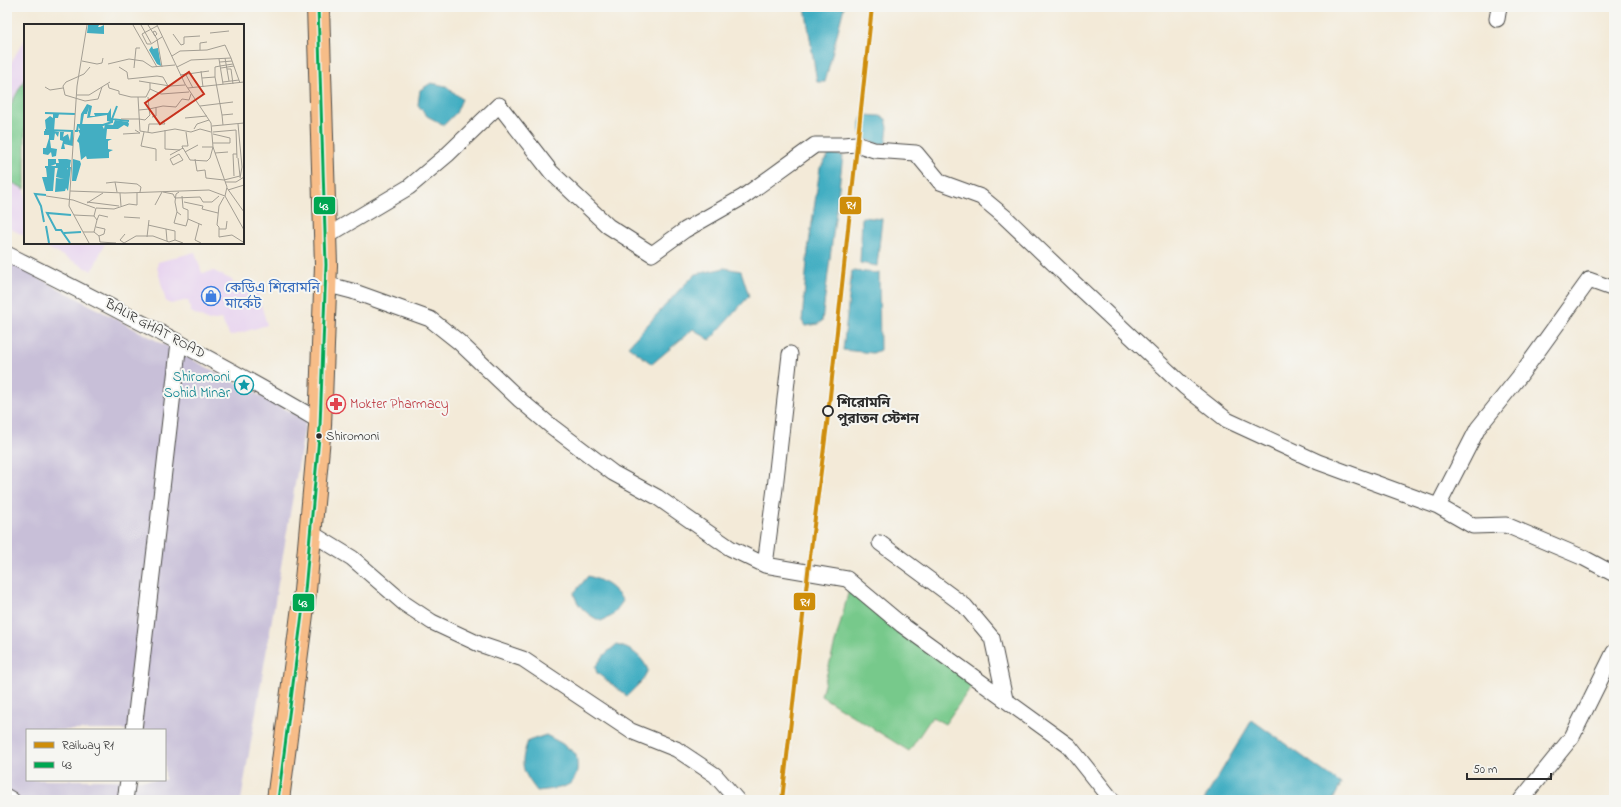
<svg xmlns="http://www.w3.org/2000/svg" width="1621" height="807" viewBox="0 0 1621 807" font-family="'Indie Flower','Noto Sans Bengali',sans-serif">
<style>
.built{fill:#e7d2ef}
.industrial{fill:#c8bfd8;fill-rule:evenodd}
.green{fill:#77c98b;stroke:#517a5b}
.water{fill:#43aec2;stroke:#376c76}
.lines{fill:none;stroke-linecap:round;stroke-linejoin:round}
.minor-casing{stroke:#494845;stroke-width:17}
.highway-casing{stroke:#494845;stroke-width:24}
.minor{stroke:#fff;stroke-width:15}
.highway{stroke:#f7bd88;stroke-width:22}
.bus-1-casing{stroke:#f6f6f2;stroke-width:6}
.bus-1{stroke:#00a651;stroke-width:3}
.rail-1-casing{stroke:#f6f6f2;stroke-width:7}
.rail-1{stroke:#ce8d09;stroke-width:4}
.stop-dot{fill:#f6f6f2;stroke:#2b2b2b;stroke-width:2}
.bus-dot{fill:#2b2b2b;stroke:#f6f6f2;stroke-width:1.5}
.labels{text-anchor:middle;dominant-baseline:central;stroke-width:4;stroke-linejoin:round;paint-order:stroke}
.bus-label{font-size:13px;fill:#2b2b2b;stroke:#f6f6f2;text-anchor:start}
.shop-label{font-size:14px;fill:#366cbe;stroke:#f6f6f2;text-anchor:start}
.street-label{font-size:14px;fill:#2b2b2b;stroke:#f6f6f2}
.culture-label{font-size:14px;fill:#0d838f;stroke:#f6f6f2;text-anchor:end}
.stop-label{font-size:14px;font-weight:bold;fill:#2b2b2b;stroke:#f6f6f2;text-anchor:start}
.health-label{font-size:14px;fill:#be3a42;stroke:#f6f6f2;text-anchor:start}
.inset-river{fill:none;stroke:#43aec2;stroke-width:2}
.inset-road{fill:none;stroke:#a39e93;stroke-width:1}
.view{fill:#c8321e;fill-opacity:0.15;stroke:#c8321e;stroke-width:2}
.inset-edge{fill:none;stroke:#2b2b2b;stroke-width:2}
.line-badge{stroke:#f6f6f2;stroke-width:1.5}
.badge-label{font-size:11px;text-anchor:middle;font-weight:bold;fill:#fff}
</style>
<rect width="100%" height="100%" fill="#f6f6f2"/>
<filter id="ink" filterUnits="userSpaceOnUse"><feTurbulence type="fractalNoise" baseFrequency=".025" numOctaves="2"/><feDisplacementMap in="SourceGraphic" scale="8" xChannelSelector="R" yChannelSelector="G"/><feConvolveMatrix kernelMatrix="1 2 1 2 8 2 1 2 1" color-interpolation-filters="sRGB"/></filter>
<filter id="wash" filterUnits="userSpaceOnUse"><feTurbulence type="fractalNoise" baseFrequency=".012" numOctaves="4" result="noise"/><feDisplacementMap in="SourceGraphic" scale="16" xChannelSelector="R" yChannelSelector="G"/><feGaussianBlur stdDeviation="0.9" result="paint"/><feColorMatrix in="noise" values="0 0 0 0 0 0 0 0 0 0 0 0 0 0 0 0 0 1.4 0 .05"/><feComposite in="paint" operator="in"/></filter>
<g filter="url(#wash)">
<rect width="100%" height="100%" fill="#f3ead8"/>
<path class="built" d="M 25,39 L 25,236 L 7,227 L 7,69 Z
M 38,243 L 105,243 L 92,271 Z
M 195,252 L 202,273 L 214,271 L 232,280 L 236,291 L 256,287 L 267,325 L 230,336 L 221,319 L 209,321 L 191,312 L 188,300 L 171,304 L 166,302 L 157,267 L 158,262 Z"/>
<path class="industrial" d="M 7,261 L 306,420 L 241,800 L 7,800 ZM 27,730 L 165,730 L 165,780 L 27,780 Z"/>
<path class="green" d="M 25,78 L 25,189 L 7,180 L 7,112 Z
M 849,590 L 973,684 L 945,724 L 932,717 L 909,751 L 821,696 Z"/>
<path class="water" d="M 805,7 L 844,7 L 825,82 L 817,82 Z
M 431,83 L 446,86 L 462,99 L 456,113 L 444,125 L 427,116 L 418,105 L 420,90 Z
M 864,115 L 880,116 L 886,119 L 888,127 L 886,143 L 881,145 L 862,138 C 859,131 858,120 864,115 Z
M 830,153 L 843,156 L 822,321 L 818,324 L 805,326 L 802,321 L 808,250 L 820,168 Z
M 862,217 L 882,219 L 877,266 L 860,263 Z
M 725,268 L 741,271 L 749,296 L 710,340 L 693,329 L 652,364 L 628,346 L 683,286 L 696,274 Z
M 852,271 L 879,273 L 880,350 L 873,353 L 843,350 Z
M 588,576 C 603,580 615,588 623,601 L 612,616 L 601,621 C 589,616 576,606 574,593 Z
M 616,645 C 631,648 642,656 648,670 L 642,681 L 627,696 L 597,673 L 595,667 L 605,654 Z
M 1252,720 L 1341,784 L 1333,800 L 1204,800 Z
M 546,735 L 561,743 L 576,754 C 582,788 565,788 537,791 C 522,771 519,765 528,741 Z"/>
</g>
<g filter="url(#ink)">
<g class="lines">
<defs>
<path id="minor" d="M 1497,19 L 1499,7
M 325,237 L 409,187 L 447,155 L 499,105 L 551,172 L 608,226 L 652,254 L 685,230 L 743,197 L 815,145 L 843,145 L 856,144 L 874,150 L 916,153 L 940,182 L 981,197 L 1005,217 L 1074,283 L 1185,387 L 1227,420 L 1318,462 L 1438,506 L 1473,526 L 1506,525 L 1584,558 L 1614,574
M 7,254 C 113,307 218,361 321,422
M 325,284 L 352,291 L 430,319 L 459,342 L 520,400 L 551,426 L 613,473 L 657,497 L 730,548 L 765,565 L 847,579 L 902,625 L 1069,746 L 1112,800
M 1438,506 L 1478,428 L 1519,377 L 1589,280 L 1614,289
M 311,533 L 352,558 L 405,604 L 432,622 L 479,644 L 523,659 L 631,731 L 676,749 L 715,775 L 737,800
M 880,543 L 965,606 L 992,638 L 1005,699
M 765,565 L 775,488 L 790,354
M 134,730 L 179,342
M 7,797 L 12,800
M 125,800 L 128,780
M 1521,800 L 1572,737 L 1614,652"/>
<path id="highway" d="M 278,800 L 305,591 L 320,426 L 326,265 L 318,7"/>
</defs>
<use href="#minor" class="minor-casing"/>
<use href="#highway" class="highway-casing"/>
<use href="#minor" class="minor"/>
<use href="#highway" class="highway"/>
<defs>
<path id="bus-1" d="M 278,800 L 305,591 L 320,426 L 326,265 L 318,7"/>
</defs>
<use href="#bus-1" class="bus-1-casing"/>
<use href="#bus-1" class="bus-1"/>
<defs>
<path id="rail-1" d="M 782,800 L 808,572 L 827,424 L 872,7"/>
</defs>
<use href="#rail-1" class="rail-1-casing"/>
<use href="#rail-1" class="rail-1"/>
</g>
</g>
<defs>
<symbol id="shop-ring" viewBox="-11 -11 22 22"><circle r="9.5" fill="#f6f6f2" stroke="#3f7fe0" stroke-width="1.5"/><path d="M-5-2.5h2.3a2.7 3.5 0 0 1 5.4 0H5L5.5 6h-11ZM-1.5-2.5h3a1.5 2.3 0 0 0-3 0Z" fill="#3f7fe0"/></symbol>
<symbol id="sight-ring" viewBox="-11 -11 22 22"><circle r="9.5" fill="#f6f6f2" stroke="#0f9aa8" stroke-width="1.5"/><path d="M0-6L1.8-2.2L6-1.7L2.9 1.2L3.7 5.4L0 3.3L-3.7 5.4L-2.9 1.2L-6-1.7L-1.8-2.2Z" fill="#0f9aa8"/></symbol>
<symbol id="pharmacy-ring" viewBox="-11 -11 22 22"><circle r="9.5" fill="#f6f6f2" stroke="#e0444e" stroke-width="1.5"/><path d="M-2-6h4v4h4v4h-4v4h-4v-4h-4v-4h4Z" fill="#e0444e"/></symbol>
</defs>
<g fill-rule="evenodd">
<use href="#shop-ring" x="200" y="285" width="22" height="22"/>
<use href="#sight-ring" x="233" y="374" width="22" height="22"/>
<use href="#pharmacy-ring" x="325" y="393" width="22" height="22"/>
</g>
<circle class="stop-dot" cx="828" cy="411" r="5"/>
<circle class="bus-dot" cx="319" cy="436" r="3.5"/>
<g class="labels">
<g class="bus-label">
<text x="326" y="436">Shiromoni</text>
</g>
<g class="shop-label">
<text x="225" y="288">কেডিএ শিরোমনি<tspan x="225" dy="16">মার্কেট</tspan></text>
</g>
<g class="street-label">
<text transform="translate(155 329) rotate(28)">BALIR GHAT ROAD</text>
</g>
<g class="culture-label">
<text x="230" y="377">Shiromoni<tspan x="230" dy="16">Sohid Minar</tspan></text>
</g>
<g class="stop-label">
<text x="837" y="403">শিরোমনি<tspan x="837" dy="16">পুরাতন স্টেশন</tspan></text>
</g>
<g class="health-label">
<text x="350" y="404">Mokter Pharmacy</text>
</g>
</g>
<g transform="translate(24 24)">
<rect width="220" height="220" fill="#f3ead8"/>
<path d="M 64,1 L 75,1 L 74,3 L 76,3 L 80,1 L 80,10 L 63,9 ZM 128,22 L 129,25 L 134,24 L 137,42 L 133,40 L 125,26 ZM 63,80 L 68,82 L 66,92 L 71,92 L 70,89 L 84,89 L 87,84 L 87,98 L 83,97 L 83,91 L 63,94 L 65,83 L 63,90 L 60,90 L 58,101 L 56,100 L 57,90 ZM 29,90 L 35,90 L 34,94 L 31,94 L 30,107 L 35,108 L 34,113 L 31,109 L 30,116 L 26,116 L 27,124 L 33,125 L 32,132 L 28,133 L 27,128 L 24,131 L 19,130 L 19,124 L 22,124 L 25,114 L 25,111 L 20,111 L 20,107 L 30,107 L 22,105 L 21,96 L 26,92 L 29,94 ZM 91,96 L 104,98 L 105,100 L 104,103 L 100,101 L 94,105 L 83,105 L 82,115 L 88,115 L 84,117 L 84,125 L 89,126 L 85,128 L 85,134 L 63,135 L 62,132 L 57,136 L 55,119 L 53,117 L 56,110 L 54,106 L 56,106 L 54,101 L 78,101 L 80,105 L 81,100 L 89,101 ZM 47,107 L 49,108 L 49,122 L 40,120 L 41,125 L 37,125 L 39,117 L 36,116 L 36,108 L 40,108 L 39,113 L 44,110 L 46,117 ZM 24,135 L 32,135 L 32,139 L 35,139 L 34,135 L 43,135 L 47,136 L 46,142 L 32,143 L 32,140 L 24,143 ZM 49,135 L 56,137 L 57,140 L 52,157 L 48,157 ZM 31,143 L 29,167 L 22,167 L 18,153 L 23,153 L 22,144 ZM 34,143 L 43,143 L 43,146 L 44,143 L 47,143 L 44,167 L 42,164 L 41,167 L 31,168 L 32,154 L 40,155 L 32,153 Z" fill="#43aec2"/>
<path class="inset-river" d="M 21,89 L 51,90M 88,95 L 93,82M 21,106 L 49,107M 51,107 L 53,107 L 54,101 L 79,101 L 88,98 L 88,95 L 105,97M 21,143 L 46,143M 20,198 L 17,182 L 11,170 L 22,171M 22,202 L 25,219M 40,209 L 57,208M 46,219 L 37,206 L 32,206 L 23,189 L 47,191"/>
<path class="inset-road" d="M 63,1 L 53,62 L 45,182 L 65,219M 109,1 L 133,43M 117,1 L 127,19M 124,1 L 133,15 L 138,43M 133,1 L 161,60 L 187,99 L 189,123 L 203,163 L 201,172 L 220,206M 133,2 L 118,10 L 123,20 L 127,20 L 138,13M 131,7 L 133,10 L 131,12 L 129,8 ZM 186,9 L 205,7M 149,10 L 157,21 L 160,20 L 160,13 L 176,12M 176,26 L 176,19 L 183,18M 148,32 L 156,27 L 183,26 L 201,21 L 207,34M 201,34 L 205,57M 195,35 L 199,60M 58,37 L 73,40 L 78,39 L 79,34M 196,38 L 208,37M 84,40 L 105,35 L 119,37 L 128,43 L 151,41M 196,42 L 209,40M 66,43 L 60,50 L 42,58 L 39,62 L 41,71 L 61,77 L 74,75 L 78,63M 95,43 L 103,48 L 104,55 L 133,52 L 139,53 L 144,62M 153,43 L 167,36 L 207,34 L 216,59M 110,44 L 112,24 L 116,24M 197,44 L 210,42M 203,45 L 207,45 L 209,60M 177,47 L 179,63M 161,49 L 169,64M 156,51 L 185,47M 191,53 L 198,91M 178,54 L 191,53 L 191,43 L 196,42M 115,57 L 146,62 L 161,61M 199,58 L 215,56M 126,59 L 126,65 L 137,70 L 165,68M 84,60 L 85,64 L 95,67 L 95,70 L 107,73 L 122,73 L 126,65M 21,63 L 26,66 L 39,64M 164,64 L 220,58M 53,71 L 65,71 L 86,58M 114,73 L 116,107 L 128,109 L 151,105 L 167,108 L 176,105 L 187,108M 124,73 L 125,85 L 139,82 L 152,83 L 158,75 L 165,76 L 167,70M 176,82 L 209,78M 128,93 L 132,92 L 132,83M 161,94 L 183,92M 97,95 L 115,95M 115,95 L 121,96 L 126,91 L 125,85 L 115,86M 214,100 L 218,143 L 216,154M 199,101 L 198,91 L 209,90M 188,102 L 220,99M 170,105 L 173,100 L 185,96M 141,106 L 141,125 L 156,126M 120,108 L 117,122 L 132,125 L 132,137M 124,108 L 125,100 L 141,100 L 139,97M 189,108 L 212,106 L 213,134M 99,110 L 116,109 L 111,106M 189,110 L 206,114 L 206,119M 189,119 L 206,119M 159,125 L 158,122 L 164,122 L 162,108M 161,128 L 174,121M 191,129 L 204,128M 155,130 L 159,136 L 149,141 L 146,135 ZM 146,131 L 159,124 L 166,136 L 183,137 L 186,134 L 189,123 L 178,123M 171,135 L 173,147 L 181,146 L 182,154 L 200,156 L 216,152 L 214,134M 210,152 L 209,130 L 213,130M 91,158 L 113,160 L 117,163 L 116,168M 201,158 L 212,158 L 220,153M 82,159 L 91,158 L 93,168M 203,164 L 220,188M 204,166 L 220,161M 46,167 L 101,169 L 185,166 L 201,172M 139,168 L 149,170 L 151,174 L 176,173 L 179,178 L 188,178 L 195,172M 155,168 L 152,170 L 151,178 L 153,188 L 157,191M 96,169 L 97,182M 22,172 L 49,176 L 71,184M 158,172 L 159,184 L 164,186 L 164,195 L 178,201M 200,173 L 195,182 L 193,201 L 195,203 L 195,213 L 208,211 L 219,218M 63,178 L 95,182M 160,178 L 179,182 L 178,185 L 194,189M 63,179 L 79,169M 131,181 L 138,168M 153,188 L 150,199 L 162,202 L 164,195M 50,191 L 70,192 L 73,196 L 70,208M 70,192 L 72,184 L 90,185 L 105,180 L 113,181 L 113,169M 100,193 L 116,194M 73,196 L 75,191 L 84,193M 175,200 L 171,216 L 177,219M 124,201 L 151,207 L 151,216 L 159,219M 72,203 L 81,205 L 80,210 L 75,212M 142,205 L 143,217M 195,205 L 202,205 L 203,197M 59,208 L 70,208 L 75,212 L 76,218 L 92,219M 101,210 L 96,216 L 100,219 L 112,212 L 129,212 L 145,218 L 151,216M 123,213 L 125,196"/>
<path class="view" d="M 165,48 L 180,70 L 136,100 L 121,79 Z"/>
<rect width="220" height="220" class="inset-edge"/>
</g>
<g class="line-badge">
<rect x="839" y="196" width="23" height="19" rx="4" fill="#ce8d09"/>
<rect x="313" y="196" width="23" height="19" rx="4" fill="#00a651"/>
<rect x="793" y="592" width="23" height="19" rx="4" fill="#ce8d09"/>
<rect x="292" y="593" width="23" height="19" rx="4" fill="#00a651"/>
</g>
<g class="badge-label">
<text x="851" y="209">R1</text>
<text x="324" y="210">43</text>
<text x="805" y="606">R1</text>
<text x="303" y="607">43</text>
</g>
<rect width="1621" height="807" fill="none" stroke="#f6f6f2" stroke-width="24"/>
<rect x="26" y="729" width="140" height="52" fill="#f6f6f2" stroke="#a5a5a2"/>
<rect x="34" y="742" width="20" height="6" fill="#ce8d09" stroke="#a5a5a2"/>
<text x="62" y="749" font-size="12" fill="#2b2b2b">Railway R1</text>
<rect x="34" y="762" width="20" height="6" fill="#00a651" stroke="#a5a5a2"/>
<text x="62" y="769" font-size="12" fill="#2b2b2b">43</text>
<path d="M1467 773v6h84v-6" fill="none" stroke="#2b2b2b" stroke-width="2"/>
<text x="1473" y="773" font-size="12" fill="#2b2b2b" stroke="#f6f6f2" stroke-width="3" paint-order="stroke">50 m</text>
</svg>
